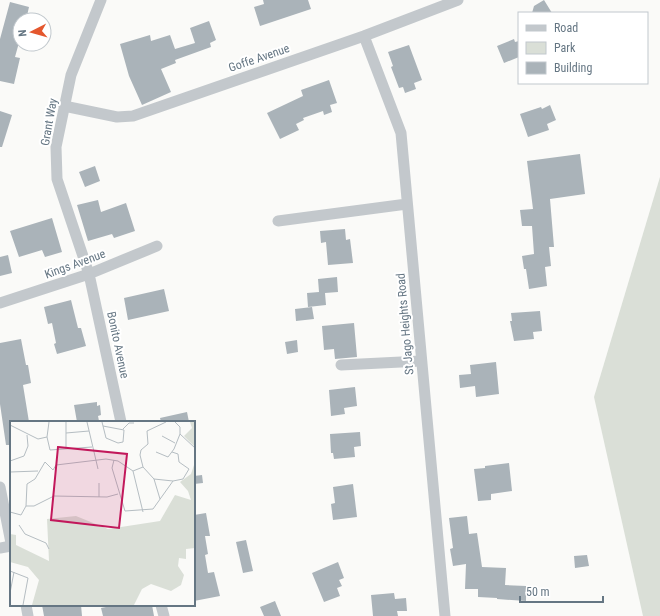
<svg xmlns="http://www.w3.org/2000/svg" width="660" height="616" viewBox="0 0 660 616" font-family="'Roboto Condensed',sans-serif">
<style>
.green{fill:#dadfd7}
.building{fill:#aab3b9}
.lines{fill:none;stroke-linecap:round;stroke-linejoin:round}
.street{stroke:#c3c8cc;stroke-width:11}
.labels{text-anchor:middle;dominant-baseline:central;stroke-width:4;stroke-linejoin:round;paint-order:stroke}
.street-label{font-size:12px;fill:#657683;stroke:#fff}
.inset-road{fill:none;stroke:#b5bdc2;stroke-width:1}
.view{fill:#c2185b;fill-opacity:0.15;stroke:#c2185b;stroke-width:2}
.inset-edge{fill:none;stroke:#657683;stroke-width:2}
</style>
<rect width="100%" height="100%" fill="#fafaf8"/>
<path class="green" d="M 660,177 L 660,616 L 643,616 L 594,397 Z"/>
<path class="building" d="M 263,0 L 308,0 L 311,9 L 260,26 L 254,7 L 264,4 Z
M 544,0 L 552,13 L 532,13 L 534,6 Z
M 10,2 L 29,7 L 26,20 L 20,20 L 20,39 L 15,57 L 20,58 L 14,84 L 0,81 L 0,39 Z
M 209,21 L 216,40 L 210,43 L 211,47 L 175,60 L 176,63 L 161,69 L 171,92 L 142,105 L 129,76 L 120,44 L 150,35 L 151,41 L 170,35 L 175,49 L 195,43 L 190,28 Z
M 514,39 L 515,42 L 519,41 L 519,57 L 504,63 L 497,46 Z
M 409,45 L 422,80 L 414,83 L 416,89 L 405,93 L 403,87 L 399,88 L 391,67 L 393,66 L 388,52 Z
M 329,80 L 337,103 L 330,105 L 332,112 L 324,115 L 323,111 L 303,118 L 304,120 L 296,124 L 299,130 L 280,139 L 267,113 L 303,96 L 301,90 Z
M 550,105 L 556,120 L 547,124 L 549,130 L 528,137 L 520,114 L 541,107 L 542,109 Z
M 0,111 L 12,115 L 2,147 L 0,147 Z
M 580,154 L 585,194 L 550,199 L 554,247 L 549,247 L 551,266 L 545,267 L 547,286 L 529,289 L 526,269 L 524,269 L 522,256 L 534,254 L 532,226 L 522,226 L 520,210 L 533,209 L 527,161 Z
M 95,166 L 100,181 L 85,187 L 79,172 Z
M 98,200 L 101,212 L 126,203 L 135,231 L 114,238 L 112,234 L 88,241 L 77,205 Z
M 52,218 L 62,252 L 45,257 L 42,250 L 19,257 L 10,231 Z
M 345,229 L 346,240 L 350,239 L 353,263 L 328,265 L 326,242 L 321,243 L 320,231 Z
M 8,255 L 12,273 L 0,276 L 0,257 Z
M 337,277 L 338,292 L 325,293 L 326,305 L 308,307 L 307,293 L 319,292 L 318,279 Z
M 164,289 L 169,311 L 128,320 L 124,298 Z
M 71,300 L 78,328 L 81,328 L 86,346 L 57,354 L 54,344 L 56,343 L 52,323 L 48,324 L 44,307 Z
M 312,307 L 314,319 L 296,321 L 295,309 Z
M 540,311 L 542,331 L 533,332 L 534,339 L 514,341 L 510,321 L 512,321 L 511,313 Z
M 354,323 L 357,357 L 335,359 L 334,349 L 324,350 L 322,326 Z
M 21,339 L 26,365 L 28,365 L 31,383 L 23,385 L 29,422 L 11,422 L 11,445 L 6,445 L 0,404 L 0,343 Z
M 297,340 L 298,352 L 287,354 L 285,342 Z
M 496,362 L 499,394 L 476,397 L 475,386 L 460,388 L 459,375 L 471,374 L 470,365 Z
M 355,387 L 357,406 L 344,408 L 345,414 L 331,416 L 329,390 Z
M 97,402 L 97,406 L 100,405 L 101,415 L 98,416 L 99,421 L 77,422 L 74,405 Z
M 187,412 L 189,422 L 161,422 L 160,418 Z
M 360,432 L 361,446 L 354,447 L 355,457 L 334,459 L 333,453 L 331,453 L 330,434 Z
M 509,463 L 512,491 L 491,494 L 491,500 L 478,501 L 474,469 L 485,468 L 485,466 Z
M 202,475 L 203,483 L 194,484 L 194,476 Z
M 353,484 L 357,517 L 333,520 L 331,504 L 335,503 L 333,487 Z
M 206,513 L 210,536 L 205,536 L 208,554 L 205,555 L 208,573 L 214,572 L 220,596 L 194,601 L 194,515 Z
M 467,516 L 469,534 L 477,533 L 482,567 L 506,568 L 505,585 L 526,586 L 526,601 L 497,599 L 497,598 L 478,597 L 478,589 L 465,589 L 466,564 L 453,566 L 450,549 L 453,548 L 449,518 Z
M 246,540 L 253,571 L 243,573 L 236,542 Z
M 587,555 L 589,566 L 575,568 L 574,556 Z
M 338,562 L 344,578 L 339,580 L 342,586 L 337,588 L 340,596 L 324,602 L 312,573 Z
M 394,593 L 395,599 L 406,598 L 407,611 L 397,611 L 398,616 L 373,616 L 371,595 Z
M 275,601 L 281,616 L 264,616 L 260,607 Z
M 42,605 L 81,605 L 82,616 L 44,616 Z
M 116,605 L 152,605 L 154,616 L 103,616 L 101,608 Z"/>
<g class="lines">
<path class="street" d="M 101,0 L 71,75 L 56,147 L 57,179 L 89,274 L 121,422
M 364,36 L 401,133 L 445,616
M 64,106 L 117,117 L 133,116 L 364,36 L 458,0
M 278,221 L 407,204
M 0,303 L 89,274 L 157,246
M 341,365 L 421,361
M 0,487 L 11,543
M 0,548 L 11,546
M 26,605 L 28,616
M 161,605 L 164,616"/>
</g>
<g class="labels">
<g class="street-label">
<text transform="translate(259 58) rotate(-19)">Goffe Avenue</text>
<text transform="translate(49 122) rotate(-80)">Grant Way</text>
<text transform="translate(75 264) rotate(-20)">Kings Avenue</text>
<text transform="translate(405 324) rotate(-95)">St Jago Heights Road</text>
<text transform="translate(118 345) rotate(78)">Bonito Avenue</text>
</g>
</g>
<g transform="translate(10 421)">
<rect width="185" height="185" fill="#fafaf8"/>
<path d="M 180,1 L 185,1 L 185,26 L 174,15 L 182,7 ZM 185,41 L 185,127 L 176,128 L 176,138 L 169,137 L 168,145 L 174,154 L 171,164 L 161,170 L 141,163 L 132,168 L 124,184 L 22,184 L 29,159 L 18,146 L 0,141 L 0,113 L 6,114 L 6,124 L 39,140 L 37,98 L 66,95 L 98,108 L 150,100 L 165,74 L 181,79 L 178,70 L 170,61 L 181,53 Z" fill="#dadfd7"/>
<path class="inset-road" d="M 39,1 L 37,16 L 40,29 L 82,26M 77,1 L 88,48M 92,1 L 96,17 L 108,22 L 113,21 L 114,9 L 93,5M 0,4 L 28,18 L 37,16M 113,8 L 119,2 L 124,2M 56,12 L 79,10M 170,13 L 185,27M 152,15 L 165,22M 56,28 L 56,1M 146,31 L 158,36 L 164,28 L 170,13 L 170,6 L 165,1M 104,39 L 102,47 L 115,90 L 143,88 L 163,60M 0,40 L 14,35 L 18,25 L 17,14M 133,46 L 144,58 L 163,60 L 173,58 L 179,48 L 169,41 L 168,33 L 162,31M 133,46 L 130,34 L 131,29 L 138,23 L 137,10 L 156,1M 123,50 L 133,91M 0,51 L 28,50M 144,58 L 150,78M 89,62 L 89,76M 16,85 L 17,63 L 25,58 L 35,41 L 43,49 L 46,44 L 96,38 L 108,40 L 123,50 L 133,46M 0,91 L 11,94 L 16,85 L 24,85 L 44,75 L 97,76 L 108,73M 9,104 L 15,113 L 36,122 L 39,128M 0,150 L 18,157 L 13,184M 0,172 L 4,151"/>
<path class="view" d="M 48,26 L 117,33 L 109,107 L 41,99 Z"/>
<rect width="185" height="185" class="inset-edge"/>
</g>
<rect x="518" y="12" width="130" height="72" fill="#ffffff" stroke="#c1c8cd"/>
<rect x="526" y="25" width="20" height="6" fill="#c3c8cc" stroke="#c1c8cd"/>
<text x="554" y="32" font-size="12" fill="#657683">Road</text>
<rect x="526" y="42" width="20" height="12" fill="#dadfd7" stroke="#c1c8cd"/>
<text x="554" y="52" font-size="12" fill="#657683">Park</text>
<rect x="526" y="62" width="20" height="12" fill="#aab3b9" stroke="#c1c8cd"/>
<text x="554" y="72" font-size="12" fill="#657683">Building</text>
<g transform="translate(32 32) rotate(264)"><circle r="19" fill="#ffffff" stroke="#c1c8cd"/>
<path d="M0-3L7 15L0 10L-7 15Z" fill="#e4572e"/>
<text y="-6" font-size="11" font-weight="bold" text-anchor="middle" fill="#657683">N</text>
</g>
<path d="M520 596v6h83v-6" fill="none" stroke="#657683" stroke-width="2"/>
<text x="526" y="596" font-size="12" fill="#657683" stroke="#ffffff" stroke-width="3" paint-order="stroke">50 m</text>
</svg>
